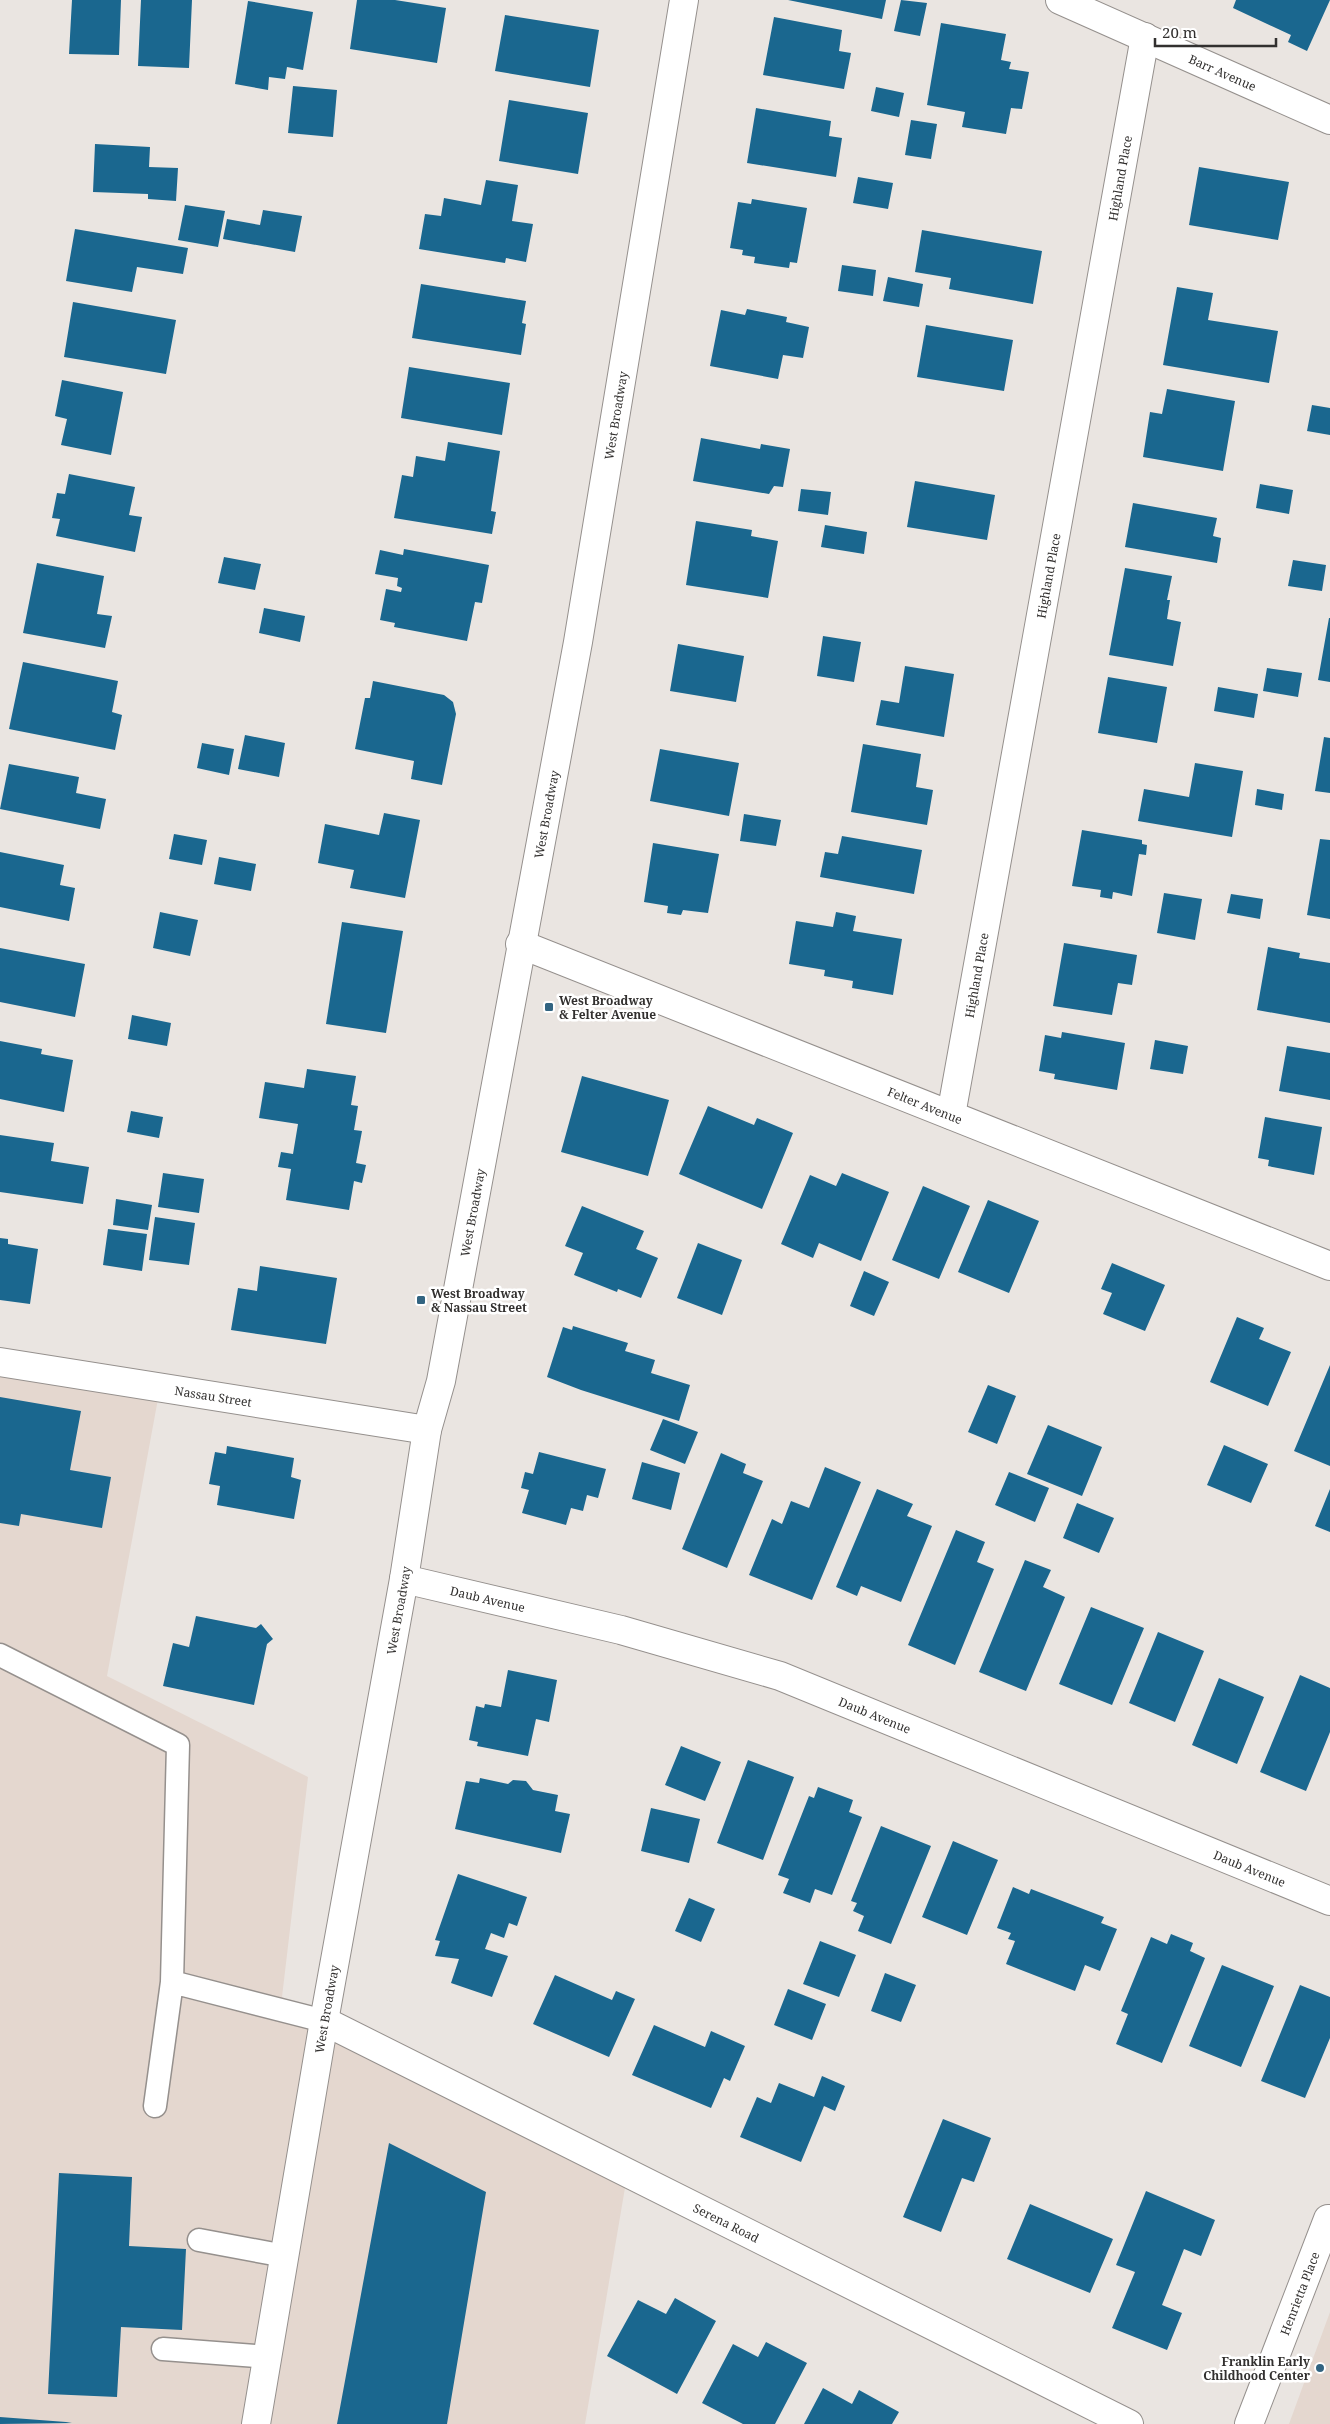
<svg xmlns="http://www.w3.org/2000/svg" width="1330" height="2424" viewBox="0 0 1330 2424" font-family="'Noto Serif',serif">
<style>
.built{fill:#e4d7cf}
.building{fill:#1a678f}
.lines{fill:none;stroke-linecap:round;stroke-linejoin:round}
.lane-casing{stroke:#95908d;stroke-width:25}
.street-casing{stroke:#95908d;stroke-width:30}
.secondary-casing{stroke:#95908d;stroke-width:30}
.lane{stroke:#fff;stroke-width:22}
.street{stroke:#fff;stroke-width:28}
.secondary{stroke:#fff;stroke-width:28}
.poi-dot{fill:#326481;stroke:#fff;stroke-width:2}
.labels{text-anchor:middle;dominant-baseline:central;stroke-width:5;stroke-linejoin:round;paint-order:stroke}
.street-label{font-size:12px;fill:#32302f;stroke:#fff}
.poi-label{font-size:12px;font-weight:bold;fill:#32302f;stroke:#fff;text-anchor:start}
</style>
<rect width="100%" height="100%" fill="#eae5e1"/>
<path class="built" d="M 0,1348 L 162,1377 L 107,1676 L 308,1777 L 282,1997 L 628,2170 L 585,2424 L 0,2424 Z
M 1330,2312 L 1330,2424 L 1289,2424 Z"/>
<path class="building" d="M 72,0 L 121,0 L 119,55 L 69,54 Z
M 141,0 L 192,0 L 189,68 L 138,66 Z
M 357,0 L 395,0 L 446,8 L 437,63 L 350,49 Z
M 788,0 L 886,0 L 882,19 Z
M 901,0 L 927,3 L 920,36 L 894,31 Z
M 1236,0 L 1330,0 L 1307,51 L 1288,42 L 1291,35 L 1233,8 Z
M 248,1 L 313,12 L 303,70 L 287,67 L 285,79 L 269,77 L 268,90 L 235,84 Z
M 505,15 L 599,30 L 590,87 L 495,71 Z
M 774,17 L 842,30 L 839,51 L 851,53 L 844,89 L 763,75 Z
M 941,23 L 1006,34 L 1001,60 L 1011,62 L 1009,69 L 1029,72 L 1022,109 L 1011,108 L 1006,134 L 962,127 L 965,112 L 927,105 Z
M 293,86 L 337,90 L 333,137 L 288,133 Z
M 876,87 L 904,93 L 899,117 L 871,111 Z
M 509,100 L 588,113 L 578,174 L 499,161 Z
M 756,108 L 831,121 L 829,136 L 842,138 L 836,177 L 747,163 Z
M 911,120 L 937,124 L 931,159 L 905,155 Z
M 95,144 L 150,147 L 149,167 L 178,168 L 176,201 L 148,199 L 148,194 L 93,192 Z
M 1199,167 L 1289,182 L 1278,240 L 1189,225 Z
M 858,177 L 893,183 L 888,209 L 853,203 Z
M 486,180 L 518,185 L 512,221 L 533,224 L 526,262 L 506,258 L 505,263 L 419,249 L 425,214 L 441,216 L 444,198 L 481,205 Z
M 752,199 L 807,208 L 797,263 L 790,262 L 789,268 L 754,263 L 755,257 L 742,255 L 743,250 L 730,248 L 738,202 L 751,204 Z
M 185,205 L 225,211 L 218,247 L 178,240 Z
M 263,210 L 302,216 L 295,252 L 223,239 L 227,219 L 260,225 Z
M 75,229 L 188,248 L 183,274 L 137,267 L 132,292 L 66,281 Z
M 922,230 L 1042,251 L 1033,304 L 949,289 L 951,278 L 915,272 Z
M 842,265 L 876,270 L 873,296 L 838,291 Z
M 888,277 L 923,284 L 919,307 L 883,301 Z
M 421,284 L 526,301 L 522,323 L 526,324 L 521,355 L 412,338 Z
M 1177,287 L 1213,293 L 1208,320 L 1278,331 L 1269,383 L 1163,365 Z
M 73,302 L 176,320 L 166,374 L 64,357 Z
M 747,309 L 787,317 L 786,322 L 809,327 L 803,358 L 783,355 L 778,379 L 710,366 L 721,310 L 745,315 Z
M 926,325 L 1013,340 L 1004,391 L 917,377 Z
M 409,367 L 510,383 L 502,435 L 401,418 Z
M 62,380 L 123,392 L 111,455 L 61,445 L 67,419 L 55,416 Z
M 1167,389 L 1235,401 L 1223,471 L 1143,457 L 1150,412 L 1162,414 Z
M 1312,405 L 1330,408 L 1330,435 L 1307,431 Z
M 701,438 L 760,449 L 761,444 L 790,449 L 783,487 L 774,486 L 769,494 L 693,481 Z
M 448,442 L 500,451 L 491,511 L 496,512 L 492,534 L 394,518 L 402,475 L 413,477 L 416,456 L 445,461 Z
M 69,474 L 135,487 L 129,515 L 142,517 L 135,552 L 56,536 L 60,519 L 52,518 L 57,493 L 65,494 Z
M 915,481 L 995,495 L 987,540 L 907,527 Z
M 1260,484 L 1293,490 L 1289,514 L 1256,508 Z
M 801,489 L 831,492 L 828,515 L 798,511 Z
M 1133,503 L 1217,518 L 1213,536 L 1221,538 L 1217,563 L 1125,547 Z
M 696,521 L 752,530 L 751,536 L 778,541 L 768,598 L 686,585 Z
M 825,525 L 867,532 L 864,554 L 821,547 Z
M 404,549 L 489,565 L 482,603 L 475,602 L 467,641 L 394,627 L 395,623 L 380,620 L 386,589 L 401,592 L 402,588 L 397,586 L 398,578 L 375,574 L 380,550 L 403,555 Z
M 224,557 L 261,564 L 255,590 L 218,583 Z
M 1293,560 L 1326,565 L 1322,591 L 1288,586 Z
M 37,563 L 104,576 L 97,614 L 112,616 L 105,648 L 23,633 Z
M 1125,568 L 1172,576 L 1167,600 L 1170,600 L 1167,619 L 1181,622 L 1173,666 L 1109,655 Z
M 264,608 L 305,616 L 300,642 L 259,633 Z
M 1329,618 L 1330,618 L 1330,682 L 1318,680 Z
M 823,636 L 861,642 L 854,682 L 817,676 Z
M 678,644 L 744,656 L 736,702 L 670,691 Z
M 23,662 L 118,681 L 112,712 L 122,715 L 115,750 L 9,729 Z
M 905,666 L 954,674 L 944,737 L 876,725 L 881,700 L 899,703 Z
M 1267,668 L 1302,673 L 1298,697 L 1263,691 Z
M 1108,677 L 1167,687 L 1157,743 L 1098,733 Z
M 373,681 L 444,695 L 453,702 L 456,714 L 442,785 L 411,779 L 414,761 L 355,749 L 365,698 L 370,698 Z
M 1218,687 L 1258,694 L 1254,718 L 1214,711 Z
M 245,735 L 285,743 L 279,777 L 238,769 Z
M 1324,737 L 1330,738 L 1330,793 L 1315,791 Z
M 202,743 L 234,749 L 229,775 L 197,768 Z
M 863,744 L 921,754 L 916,787 L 933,790 L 927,825 L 851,812 Z
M 660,749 L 739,763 L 729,816 L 650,801 Z
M 1195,763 L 1243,771 L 1232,837 L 1138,821 L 1144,789 L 1189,797 Z
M 9,764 L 79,777 L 76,793 L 106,799 L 100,829 L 0,809 Z
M 1257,789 L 1284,794 L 1282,810 L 1255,805 Z
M 384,813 L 420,820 L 405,898 L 350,888 L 354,870 L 318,863 L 325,824 L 379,835 Z
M 744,814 L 781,820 L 776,846 L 740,841 Z
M 1082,830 L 1142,840 L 1142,844 L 1147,845 L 1146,855 L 1139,854 L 1132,896 L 1113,892 L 1112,899 L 1100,897 L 1101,890 L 1072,886 Z
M 174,834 L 207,840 L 202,865 L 169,859 Z
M 842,836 L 922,850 L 914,894 L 820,877 L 825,852 L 838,854 Z
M 1320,839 L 1330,840 L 1330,919 L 1307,915 Z
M 653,843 L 719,854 L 708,913 L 683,910 L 681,915 L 667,913 L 668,906 L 644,902 Z
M 0,852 L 64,865 L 60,885 L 75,888 L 69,921 L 0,907 Z
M 219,857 L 256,864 L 251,891 L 214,884 Z
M 1164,893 L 1202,899 L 1195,940 L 1157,933 Z
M 1231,894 L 1263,899 L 1260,919 L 1227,913 Z
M 160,912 L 198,920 L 190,956 L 153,948 Z
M 836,912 L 856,916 L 853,931 L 902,939 L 893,995 L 852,988 L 853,981 L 824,976 L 825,970 L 789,964 L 796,921 L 833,927 Z
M 342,922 L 403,931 L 386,1033 L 326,1024 Z
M 1064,943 L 1137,955 L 1132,985 L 1118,983 L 1112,1015 L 1053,1006 Z
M 1268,947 L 1300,953 L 1299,958 L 1330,963 L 1330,1023 L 1257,1010 Z
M 0,948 L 85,964 L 75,1017 L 0,1002 Z
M 132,1015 L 171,1023 L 167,1046 L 128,1039 Z
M 1062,1032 L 1125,1043 L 1117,1090 L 1054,1079 L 1055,1074 L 1039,1071 L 1045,1035 L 1061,1038 Z
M 1155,1040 L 1188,1046 L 1183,1074 L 1150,1069 Z
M 0,1041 L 42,1049 L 41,1054 L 73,1060 L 64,1112 L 0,1099 Z
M 1287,1046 L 1330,1053 L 1330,1100 L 1279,1091 Z
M 307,1069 L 356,1076 L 351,1105 L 358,1106 L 354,1130 L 362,1131 L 356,1163 L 366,1165 L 362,1183 L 354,1181 L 349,1210 L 286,1200 L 291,1169 L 278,1167 L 281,1152 L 293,1154 L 298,1124 L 259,1118 L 265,1082 L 304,1088 Z
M 582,1076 L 669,1100 L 648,1176 L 561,1152 Z
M 708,1106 L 754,1125 L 757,1118 L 793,1133 L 762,1209 L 679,1174 Z
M 131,1111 L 163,1117 L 159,1138 L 127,1132 Z
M 1265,1117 L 1322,1127 L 1314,1175 L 1268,1166 L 1269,1160 L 1258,1158 Z
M 0,1135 L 54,1143 L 51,1161 L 89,1167 L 83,1204 L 0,1192 Z
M 163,1173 L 204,1179 L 199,1213 L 158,1207 Z
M 842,1173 L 889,1192 L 861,1261 L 819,1243 L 813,1258 L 781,1244 L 810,1175 L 836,1186 Z
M 923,1186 L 970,1206 L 939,1279 L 892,1260 Z
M 116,1199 L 152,1205 L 148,1230 L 113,1225 Z
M 988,1200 L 1039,1221 L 1009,1293 L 958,1272 Z
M 582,1206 L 644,1231 L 636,1249 L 658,1258 L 641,1298 L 618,1289 L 617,1292 L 574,1275 L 583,1253 L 565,1246 Z
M 155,1217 L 195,1223 L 189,1265 L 149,1260 Z
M 108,1229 L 147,1234 L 142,1271 L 103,1265 Z
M 0,1238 L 8,1239 L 8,1244 L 38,1249 L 30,1304 L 0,1300 Z
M 698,1243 L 742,1260 L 722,1315 L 677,1298 Z
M 1112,1263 L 1165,1285 L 1145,1331 L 1103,1314 L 1112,1293 L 1101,1289 Z
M 260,1266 L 337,1278 L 326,1344 L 231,1330 L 238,1288 L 257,1291 Z
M 864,1271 L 889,1282 L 874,1316 L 850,1306 Z
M 1237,1317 L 1264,1328 L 1259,1339 L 1291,1352 L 1268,1406 L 1210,1382 Z
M 573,1326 L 628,1343 L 625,1351 L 655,1360 L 651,1373 L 690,1385 L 679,1421 L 581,1390 L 547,1377 L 563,1327 L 572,1330 Z
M 1330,1365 L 1330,1466 L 1294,1451 Z
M 988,1385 L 1016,1396 L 997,1444 L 968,1432 Z
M 0,1397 L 81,1411 L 70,1470 L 111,1477 L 102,1528 L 21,1514 L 19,1526 L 0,1523 Z
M 663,1419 L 698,1432 L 685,1464 L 650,1450 Z
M 1048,1425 L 1102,1447 L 1082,1496 L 1027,1474 Z
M 1224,1445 L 1268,1464 L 1251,1503 L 1207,1485 Z
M 227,1446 L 294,1458 L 291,1477 L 301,1480 L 294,1519 L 217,1505 L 220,1486 L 209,1484 L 215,1452 L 226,1454 Z
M 539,1452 L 606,1469 L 598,1498 L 587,1495 L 583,1511 L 571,1508 L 566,1525 L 522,1513 L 529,1490 L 521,1488 L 525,1472 L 533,1474 Z
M 721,1453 L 746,1464 L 743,1473 L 763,1481 L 727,1568 L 682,1549 Z
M 642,1462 L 680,1473 L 671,1510 L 632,1499 Z
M 825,1467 L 861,1482 L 812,1600 L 749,1575 L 772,1519 L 782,1524 L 791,1501 L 809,1508 Z
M 1009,1472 L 1049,1488 L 1035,1522 L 995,1505 Z
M 877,1489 L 913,1504 L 907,1516 L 932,1526 L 901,1602 L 861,1586 L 857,1596 L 836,1587 Z
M 1330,1489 L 1330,1532 L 1315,1526 Z
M 1077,1503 L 1114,1518 L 1099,1553 L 1063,1538 Z
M 956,1530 L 985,1542 L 977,1562 L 994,1569 L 955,1665 L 908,1645 Z
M 1025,1560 L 1051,1570 L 1043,1587 L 1065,1597 L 1026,1691 L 979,1672 Z
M 1091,1607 L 1144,1628 L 1112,1705 L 1059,1684 Z
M 196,1616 L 256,1628 L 261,1624 L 273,1639 L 267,1644 L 254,1705 L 163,1686 L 173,1643 L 189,1647 Z
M 1158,1632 L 1204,1651 L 1175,1722 L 1129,1703 Z
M 508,1670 L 557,1680 L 549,1722 L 536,1719 L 528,1756 L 477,1746 L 478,1742 L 469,1740 L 476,1706 L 484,1708 L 485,1704 L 501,1707 Z
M 1300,1675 L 1330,1688 L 1330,1732 L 1306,1791 L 1260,1772 Z
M 1219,1678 L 1264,1697 L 1237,1764 L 1192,1745 Z
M 681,1746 L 721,1762 L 705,1801 L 665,1785 Z
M 748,1760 L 794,1777 L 763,1860 L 717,1843 Z
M 480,1778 L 508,1784 L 513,1780 L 526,1781 L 533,1790 L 558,1795 L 555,1811 L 570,1814 L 561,1853 L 455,1829 L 466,1781 L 479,1783 Z
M 818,1787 L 853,1800 L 849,1812 L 862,1817 L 832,1895 L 815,1889 L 810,1903 L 783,1893 L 789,1879 L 778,1875 L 809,1796 L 814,1798 Z
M 651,1808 L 700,1819 L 689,1863 L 641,1851 Z
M 881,1826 L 931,1846 L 891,1944 L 858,1931 L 864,1916 L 853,1911 L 857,1903 L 851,1901 Z
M 953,1841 L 998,1860 L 967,1935 L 922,1917 Z
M 458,1874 L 527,1897 L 517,1926 L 509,1923 L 504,1938 L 491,1933 L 485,1949 L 508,1956 L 492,1997 L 451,1983 L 459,1959 L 435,1956 L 440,1941 L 435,1940 Z
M 1013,1887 L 1029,1894 L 1031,1889 L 1104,1917 L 1101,1923 L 1117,1929 L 1100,1971 L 1085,1965 L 1075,1991 L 1006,1964 L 1015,1941 L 1008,1939 L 1011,1933 L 997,1928 Z
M 689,1898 L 715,1909 L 701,1942 L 675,1931 Z
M 1171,1934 L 1193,1943 L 1190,1951 L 1205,1958 L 1162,2063 L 1116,2044 L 1128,2014 L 1121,2011 L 1151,1937 L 1167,1944 Z
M 820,1941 L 856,1955 L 839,1997 L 803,1984 Z
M 1222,1965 L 1274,1986 L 1241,2067 L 1189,2046 Z
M 885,1973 L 916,1985 L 901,2022 L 871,2011 Z
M 555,1975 L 612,2000 L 616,1991 L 635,1999 L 609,2057 L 533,2024 Z
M 1300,1985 L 1330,1997 L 1330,2038 L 1305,2098 L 1261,2081 Z
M 788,1989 L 826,2004 L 812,2040 L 774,2025 Z
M 654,2025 L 705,2047 L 711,2031 L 745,2046 L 730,2081 L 724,2078 L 711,2108 L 632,2075 Z
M 822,2076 L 845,2086 L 835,2111 L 824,2106 L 801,2162 L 740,2137 L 757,2097 L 771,2103 L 779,2083 L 814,2097 Z
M 943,2119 L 991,2138 L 974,2182 L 962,2178 L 941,2232 L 903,2217 Z
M 389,2143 L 486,2192 L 447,2424 L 337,2424 Z
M 59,2173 L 132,2177 L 129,2246 L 186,2249 L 182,2330 L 121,2327 L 117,2397 L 48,2394 Z
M 1146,2191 L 1215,2220 L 1201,2256 L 1184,2249 L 1162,2305 L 1182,2313 L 1167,2350 L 1112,2328 L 1135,2272 L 1116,2265 Z
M 1030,2204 L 1113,2239 L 1090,2293 L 1007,2259 Z
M 675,2298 L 716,2321 L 677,2394 L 607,2356 L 638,2300 L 666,2314 Z
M 766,2342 L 807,2363 L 775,2424 L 743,2424 L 702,2403 L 733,2344 L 758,2357 Z
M 823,2388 L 852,2404 L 859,2390 L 899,2412 L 892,2424 L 804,2424 Z
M 0,2417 L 66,2422 L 72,2423 L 0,2424 Z"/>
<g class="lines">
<defs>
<path id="lane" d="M 0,1655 L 178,1745 L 172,1982 L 324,2021
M 155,2106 L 172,1982
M 199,2240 L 285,2256
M 163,2349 L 268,2357"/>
<g id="street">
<path id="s1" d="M 1060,0 L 1330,120"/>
<path id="s2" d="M 520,944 L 1330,1266"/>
<path id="s3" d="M 951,1115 L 1145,37"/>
<path id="s4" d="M 0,1362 L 427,1430"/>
<path id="s5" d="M 404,1579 L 621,1630 L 780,1676 L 1330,1901"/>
<path id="s6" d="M 324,2021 L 1129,2424"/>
<path id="s7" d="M 1249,2424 L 1328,2219"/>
</g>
<g id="secondary">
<path id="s8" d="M 256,2424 L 324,2021 L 404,1579 L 427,1430 L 441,1381 L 578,642 L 684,0"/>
</g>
</defs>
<use href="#lane" class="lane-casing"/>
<use href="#street" class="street-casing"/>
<use href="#secondary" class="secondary-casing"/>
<use href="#lane" class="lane"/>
<use href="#street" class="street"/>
<use href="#secondary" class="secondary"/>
</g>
<g class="poi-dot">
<rect x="544" y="1002" width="10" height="10" rx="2.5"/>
<rect x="416" y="1295" width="10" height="10" rx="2.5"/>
<circle cx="1320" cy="2368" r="5"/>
</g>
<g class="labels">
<g class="street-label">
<text stroke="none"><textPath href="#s1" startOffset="178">Barr Avenue</textPath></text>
<text stroke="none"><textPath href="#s3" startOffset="952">Highland Place</textPath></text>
<text stroke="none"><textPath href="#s8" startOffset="2041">West Broadway</textPath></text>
<text stroke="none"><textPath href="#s3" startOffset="548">Highland Place</textPath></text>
<text stroke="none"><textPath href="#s8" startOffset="1636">West Broadway</textPath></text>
<text stroke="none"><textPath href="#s3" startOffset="142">Highland Place</textPath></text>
<text stroke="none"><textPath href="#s2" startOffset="436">Felter Avenue</textPath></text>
<text stroke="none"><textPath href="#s8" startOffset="1231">West Broadway</textPath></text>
<text stroke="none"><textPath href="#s4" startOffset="216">Nassau Street</textPath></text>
<text stroke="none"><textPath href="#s5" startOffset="86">Daub Avenue</textPath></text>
<text stroke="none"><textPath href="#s8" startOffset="826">West Broadway</textPath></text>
<text stroke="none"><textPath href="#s5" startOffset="491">Daub Avenue</textPath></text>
<text stroke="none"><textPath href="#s5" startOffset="896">Daub Avenue</textPath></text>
<text stroke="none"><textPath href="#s8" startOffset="421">West Broadway</textPath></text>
<text stroke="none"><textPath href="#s6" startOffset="450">Serena Road</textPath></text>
<text stroke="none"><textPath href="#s7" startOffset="140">Henrietta Place</textPath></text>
</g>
<g class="poi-label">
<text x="559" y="1000">West Broadway<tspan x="559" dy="14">&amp; Felter Avenue</tspan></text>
<text x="431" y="1293">West Broadway<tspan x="431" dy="14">&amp; Nassau Street</tspan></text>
<text x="1310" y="2361" text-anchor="end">Franklin Early<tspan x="1310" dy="14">Childhood Center</tspan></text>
</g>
</g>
<path d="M1155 38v8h121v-8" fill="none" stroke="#32302f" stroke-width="2.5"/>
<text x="1162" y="38" font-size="15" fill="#32302f" stroke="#ffffff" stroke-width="4" paint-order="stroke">20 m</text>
</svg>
